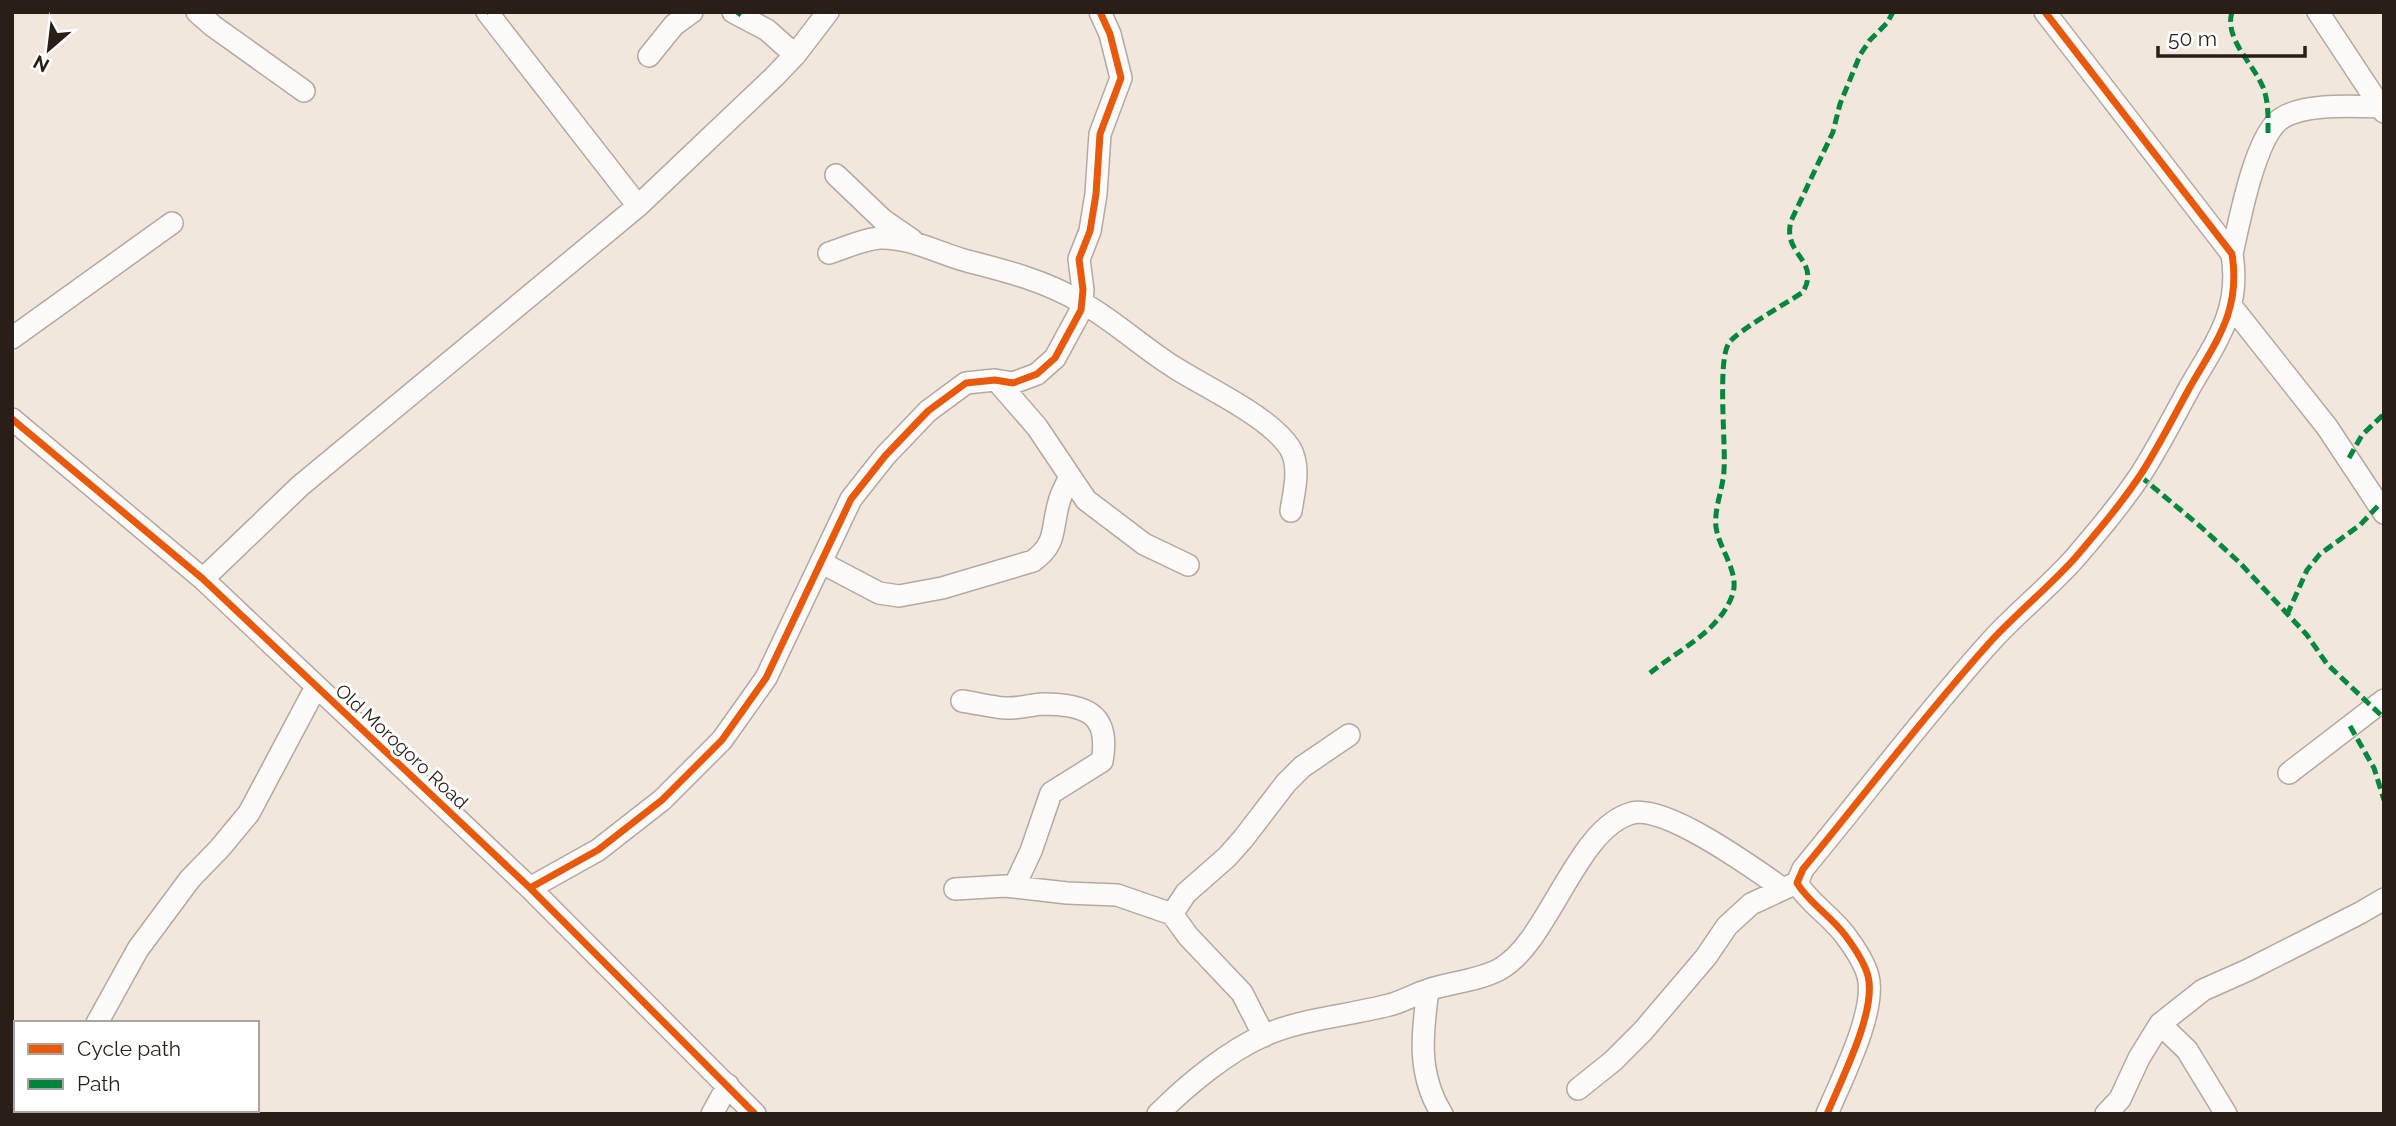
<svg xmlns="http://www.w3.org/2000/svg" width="2396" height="1126" viewBox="0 0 2396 1126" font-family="Raleway,sans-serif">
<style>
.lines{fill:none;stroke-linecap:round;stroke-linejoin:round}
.minor-casing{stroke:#b3a9a0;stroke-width:24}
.minor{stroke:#fdfbfa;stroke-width:21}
.quiet{stroke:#00873e;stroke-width:5;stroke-dasharray:10 5;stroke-linecap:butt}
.cycleway-casing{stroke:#fff;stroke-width:11}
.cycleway{stroke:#e8590c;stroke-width:7}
.labels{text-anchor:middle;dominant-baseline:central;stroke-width:6;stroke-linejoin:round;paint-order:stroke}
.street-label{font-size:19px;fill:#291f16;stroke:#fff}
</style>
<rect width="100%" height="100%" fill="#f2e7dc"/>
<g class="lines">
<defs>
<path id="minor" d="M 197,12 L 213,26 L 304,91
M 487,12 L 638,206
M 733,12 L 767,30 L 795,55
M 2318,12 L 2384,112
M 649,56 L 674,25 L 692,12
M 836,175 L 883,220 L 912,240
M 829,253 C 845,248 863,239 880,238 C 910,237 938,253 967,261 C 1007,271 1045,281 1081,302 C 1115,321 1144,349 1177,369 C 1209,389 1270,417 1290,448 C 1301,467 1294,491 1291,511
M 2232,254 C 2239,223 2254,142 2278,121 C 2299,103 2353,106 2379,107
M 2232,307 L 2327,427 L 2384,513
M 12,338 L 172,223
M 997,381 L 1037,427 L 1086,500 L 1144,544 L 1188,565
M 12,419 L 203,579 L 530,888 L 755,1114
M 822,563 L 879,593 L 899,596 L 942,588 L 1033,561 C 1058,543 1051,528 1059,502 C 1061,493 1067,484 1070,476
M 203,579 L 300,486 L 638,206 L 774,77 L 795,55 L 828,12
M 962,701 C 976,703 991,707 1005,708 C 1017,709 1030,705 1042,704 C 1085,704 1111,713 1102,761 L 1051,793 L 1031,851 L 1014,887
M 2289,773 L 2384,700
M 530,888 L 598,850 L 662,800 L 722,740 L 766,678 L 851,499 L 885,456 L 928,411 L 966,383 L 995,380 L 1013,383 L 1037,374 L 1055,358 L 1081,310 L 1083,290 L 1079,259 L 1090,231 L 1096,194 L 1100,134 L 1121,78 L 1110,34 L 1100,12
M 955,889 L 1005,886 L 1067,893 L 1117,895 L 1172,914 L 1188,936 L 1242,993 L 1264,1036
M 1172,914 L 1186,893 L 1227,857 L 1243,839 L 1286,783 L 1302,767 L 1349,735
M 1428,990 C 1422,1034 1417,1074 1442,1114
M 97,1023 L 138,949 L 190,879 L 220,848 L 249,813 L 316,687
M 2160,1024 L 2187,1050 L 2226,1114
M 1578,1089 L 1613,1061 L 1643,1031 L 1706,957 L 1727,926 L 1751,904 L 1792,885
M 42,1114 L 44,1110
M 712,1114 L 728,1085
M 1158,1114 C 1187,1085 1228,1051 1265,1035 C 1305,1018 1347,1016 1389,1005 C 1402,1002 1415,994 1428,990 C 1452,982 1478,981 1500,969 C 1549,942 1576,828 1632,813 C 1667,805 1753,868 1782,888
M 1827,1114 C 1841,1080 1877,1011 1868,976 C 1864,961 1854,947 1845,935 C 1831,916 1809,903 1797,883 L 1803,869 C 1866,793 1926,713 1992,640 C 2019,611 2049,587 2075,558 C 2098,531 2121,504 2141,474 C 2159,446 2174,416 2190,387 C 2217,340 2241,310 2232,254 L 2045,12
M 2106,1114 L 2120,1099 L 2139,1058 L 2160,1024 L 2203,990 L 2248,970 L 2360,913 L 2384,899"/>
</defs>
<use href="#minor" class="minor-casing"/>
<use href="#minor" class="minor"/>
<path class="quiet" d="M 487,12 L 488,12
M 737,12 L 741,15
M 2232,12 C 2224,37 2251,62 2261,83 C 2269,98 2268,117 2268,133
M 2349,458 L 2362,435 L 2384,414
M 2140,476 L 2201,527 L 2240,563 L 2307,635 L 2327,664 L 2384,718
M 2287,615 L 2307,570 L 2320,554 L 2360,525 L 2378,506
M 1650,673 C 1678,650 1721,631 1733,593 C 1739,571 1719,549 1716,527 C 1714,507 1723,490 1724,470 C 1726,445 1717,360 1729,343 C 1737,331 1787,303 1803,292 C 1821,259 1782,256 1791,221 L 1833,132 L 1840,104 L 1860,55 L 1870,40 L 1887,23 L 1893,12
M 2350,726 L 2374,768 L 2384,800"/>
<defs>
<path id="cycleway" d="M 12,419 L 203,579 L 530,888 L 755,1114
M 530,888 L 598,850 L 662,800 L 722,740 L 766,678 L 851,499 L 885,456 L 928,411 L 966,383 L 995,380 L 1013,383 L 1037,374 L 1055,358 L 1081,310 L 1083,290 L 1079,259 L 1090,231 L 1096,194 L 1100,134 L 1121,78 L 1110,34 L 1100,12
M 1827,1114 C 1841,1080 1877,1011 1868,976 C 1864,961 1854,947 1845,935 C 1831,916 1809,903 1797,883 L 1803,869 C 1866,793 1926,713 1992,640 C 2019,611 2049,587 2075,558 C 2098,531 2121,504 2141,474 C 2159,446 2174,416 2190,387 C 2217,340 2241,310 2232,254 L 2045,12"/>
</defs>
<use href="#cycleway" class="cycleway-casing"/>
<use href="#cycleway" class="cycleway"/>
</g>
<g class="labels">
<g class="street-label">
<text transform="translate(402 746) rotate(43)">Old Morogoro Road</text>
</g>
</g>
<rect width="2396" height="1126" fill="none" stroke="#291f16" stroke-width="28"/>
<rect x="14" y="1021" width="245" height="91" fill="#ffffff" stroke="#a9a5a2" stroke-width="2"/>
<rect x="28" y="1044" width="35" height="10" fill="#e8590c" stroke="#a9a5a2" stroke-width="2"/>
<text x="77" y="1056" font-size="21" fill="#291f16">Cycle path</text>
<rect x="28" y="1079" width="35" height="10" fill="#00873e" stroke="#a9a5a2" stroke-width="2"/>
<text x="77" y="1091" font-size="21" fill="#291f16">Path</text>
<g transform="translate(49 49) rotate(208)" stroke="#ffffff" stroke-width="5" paint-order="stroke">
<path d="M0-5L12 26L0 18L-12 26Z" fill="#291f16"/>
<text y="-10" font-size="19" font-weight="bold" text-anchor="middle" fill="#291f16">N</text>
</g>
<path d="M2158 46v10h147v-10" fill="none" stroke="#291f16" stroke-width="3.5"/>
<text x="2168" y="46" font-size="21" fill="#291f16" stroke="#ffffff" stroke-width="5" paint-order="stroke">50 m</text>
</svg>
